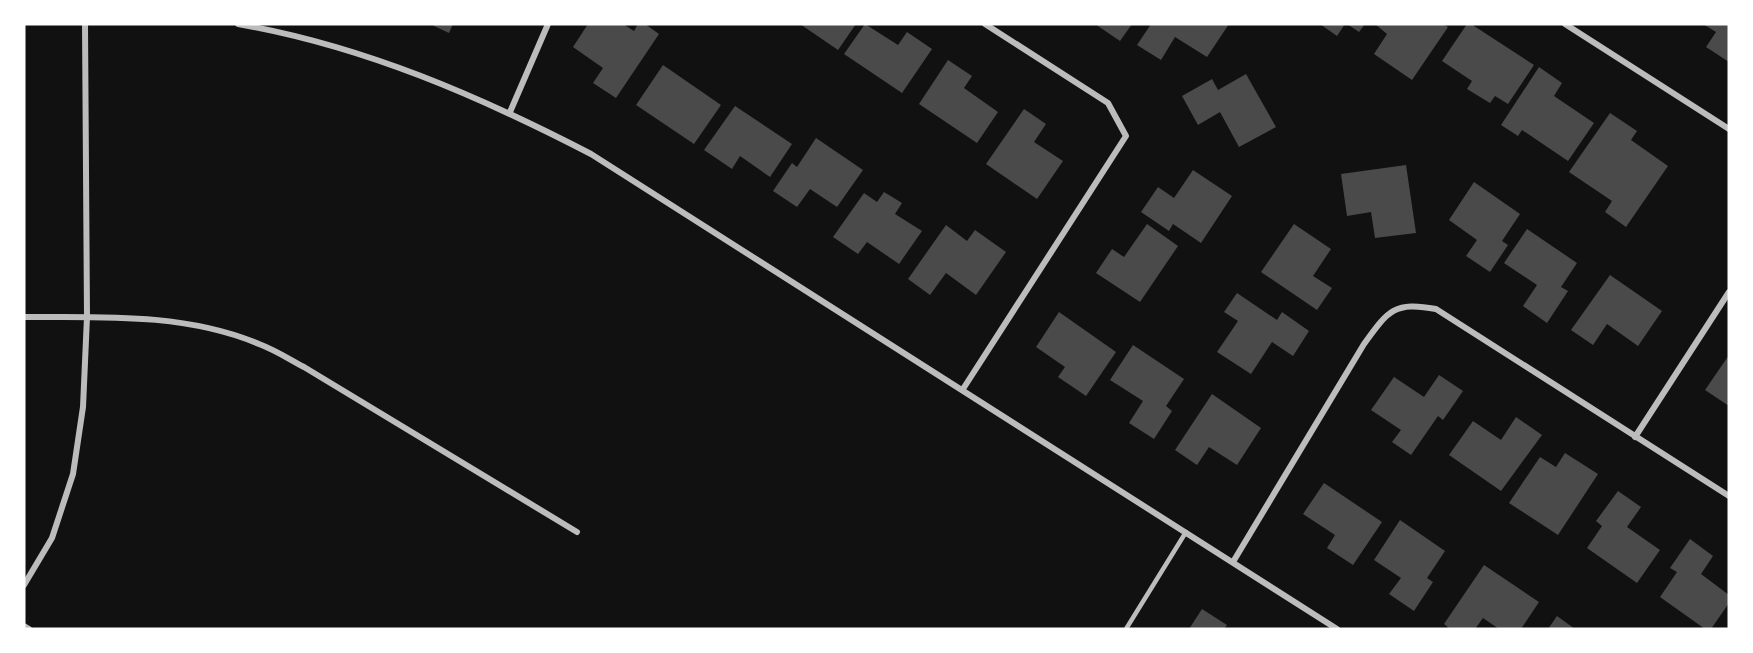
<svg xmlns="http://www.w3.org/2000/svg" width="1753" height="653" viewBox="0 0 1753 653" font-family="Ubuntu,sans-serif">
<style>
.building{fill:#4a4a4a}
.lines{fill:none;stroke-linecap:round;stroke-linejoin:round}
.service{stroke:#bcbcbc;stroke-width:4.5}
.minor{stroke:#bcbcbc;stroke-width:6}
</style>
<rect width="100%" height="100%" fill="#111"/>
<path class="building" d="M 430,24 L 453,24 L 449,33 Z
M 588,24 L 623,24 L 634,31 L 638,24 L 645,24 L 659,34 L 616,98 L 593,83 L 603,68 L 573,47 Z
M 800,24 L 856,24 L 838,50 Z
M 865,24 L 898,45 L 907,32 L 932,49 L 902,93 L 844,54 Z
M 1095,24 L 1132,24 L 1120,41 Z
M 1151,24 L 1229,24 L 1207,57 L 1175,37 L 1161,60 L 1137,45 Z
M 1320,24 L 1345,24 L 1337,36 Z
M 1347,24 L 1365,24 L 1359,32 Z
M 1375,24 L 1443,24 L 1448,27 L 1412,80 L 1374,54 L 1387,34 Z
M 1467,24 L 1471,24 L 1534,65 L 1508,104 L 1495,96 L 1490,103 L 1467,89 L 1472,81 L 1442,61 Z
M 1703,24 L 1729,24 L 1729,62 L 1706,47 L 1716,32 Z
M 948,60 L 972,76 L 964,88 L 998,112 L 977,143 L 919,104 Z
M 663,65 L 721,105 L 694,144 L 636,105 Z
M 1539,67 L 1562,83 L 1554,96 L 1594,123 L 1568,161 L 1522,130 L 1518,136 L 1501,125 Z
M 1246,74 L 1276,127 L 1239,147 L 1220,112 L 1198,125 L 1182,96 L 1212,79 L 1218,90 Z
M 735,106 L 792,144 L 770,177 L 740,156 L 732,169 L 704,150 Z
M 1024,109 L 1046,124 L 1034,142 L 1063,161 L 1037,199 L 986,164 Z
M 1610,113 L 1637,131 L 1631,140 L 1668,166 L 1626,227 L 1605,212 L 1612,201 L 1569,172 Z
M 816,138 L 863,170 L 837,207 L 810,189 L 797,207 L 773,191 L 792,163 L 797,167 Z
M 1406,165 L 1416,233 L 1375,238 L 1371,212 L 1347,216 L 1341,174 Z
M 1193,170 L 1232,196 L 1201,243 L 1173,224 L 1169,231 L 1141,212 L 1158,187 L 1174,198 Z
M 1474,182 L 1520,214 L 1502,241 L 1508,245 L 1490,272 L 1466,256 L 1477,240 L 1449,220 Z
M 884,192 L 902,203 L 895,214 L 922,231 L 899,264 L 867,242 L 858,254 L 833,237 L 864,193 L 877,202 Z
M 1147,224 L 1178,246 L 1140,302 L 1096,273 L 1112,249 L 1124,257 Z
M 1294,224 L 1331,249 L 1313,276 L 1332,288 L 1317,310 L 1261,272 Z
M 946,225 L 967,241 L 975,230 L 1006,252 L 976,295 L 946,273 L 930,295 L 908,279 Z
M 1527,229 L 1577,263 L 1561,287 L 1568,291 L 1547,323 L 1523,306 L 1537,285 L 1504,263 Z
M 1610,275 L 1662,311 L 1638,346 L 1607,324 L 1593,345 L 1571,330 Z
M 1237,293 L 1277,320 L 1282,312 L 1309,331 L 1293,356 L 1272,342 L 1251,374 L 1217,352 L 1238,321 L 1224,312 Z
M 1059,312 L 1116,352 L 1086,396 L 1058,377 L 1065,367 L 1036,347 Z
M 1133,345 L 1184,379 L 1166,406 L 1172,411 L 1154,439 L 1129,423 L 1143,401 L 1110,380 Z
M 1729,355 L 1729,406 L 1705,390 Z
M 1439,375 L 1463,391 L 1443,420 L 1438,416 L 1411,455 L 1392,442 L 1401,430 L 1371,410 L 1394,377 L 1424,397 Z
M 1212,394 L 1261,428 L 1237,465 L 1209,447 L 1197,465 L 1175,450 Z
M 1516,417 L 1542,435 L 1501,491 L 1449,455 L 1473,421 L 1501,440 Z
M 1565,453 L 1598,474 L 1558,535 L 1509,503 L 1540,457 L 1556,467 Z
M 1324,483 L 1382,522 L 1353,565 L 1327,548 L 1335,535 L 1303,514 Z
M 1618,491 L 1641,507 L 1627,527 L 1660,550 L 1637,583 L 1587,548 L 1602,526 L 1596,521 Z
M 1400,520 L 1445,551 L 1427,578 L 1433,582 L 1414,611 L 1389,594 L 1401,578 L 1374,560 Z
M 1690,539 L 1713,556 L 1701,574 L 1729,595 L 1729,603 L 1711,629 L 1705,629 L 1660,597 L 1677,572 L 1670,568 Z
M 1484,565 L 1539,602 L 1521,629 L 1499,629 L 1483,618 L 1475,629 L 1450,629 L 1444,624 Z
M 1202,609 L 1227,625 L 1224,629 L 1189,629 Z
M 1557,616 L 1575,629 L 1548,629 Z"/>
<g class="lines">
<path class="service" d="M 1126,629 L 1186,532"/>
<path class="minor" d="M 238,24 C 364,46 479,96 591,154 L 1337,629
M 1565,24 L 1729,129
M 510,112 L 548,24
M 24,317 C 102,317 186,313 259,344 C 275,350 289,359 304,367 L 577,532
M 963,389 L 1126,136 L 1108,103 L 985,24
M 1635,437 L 1729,292
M 1233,562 L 1364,344 C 1388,311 1394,301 1436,309 L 1729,496
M 24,585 L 52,538 L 73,474 L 83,407 L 87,317 L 85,24
M 24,626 L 29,629"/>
</g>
<rect width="1753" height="653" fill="none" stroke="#ffffff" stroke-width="51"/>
</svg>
